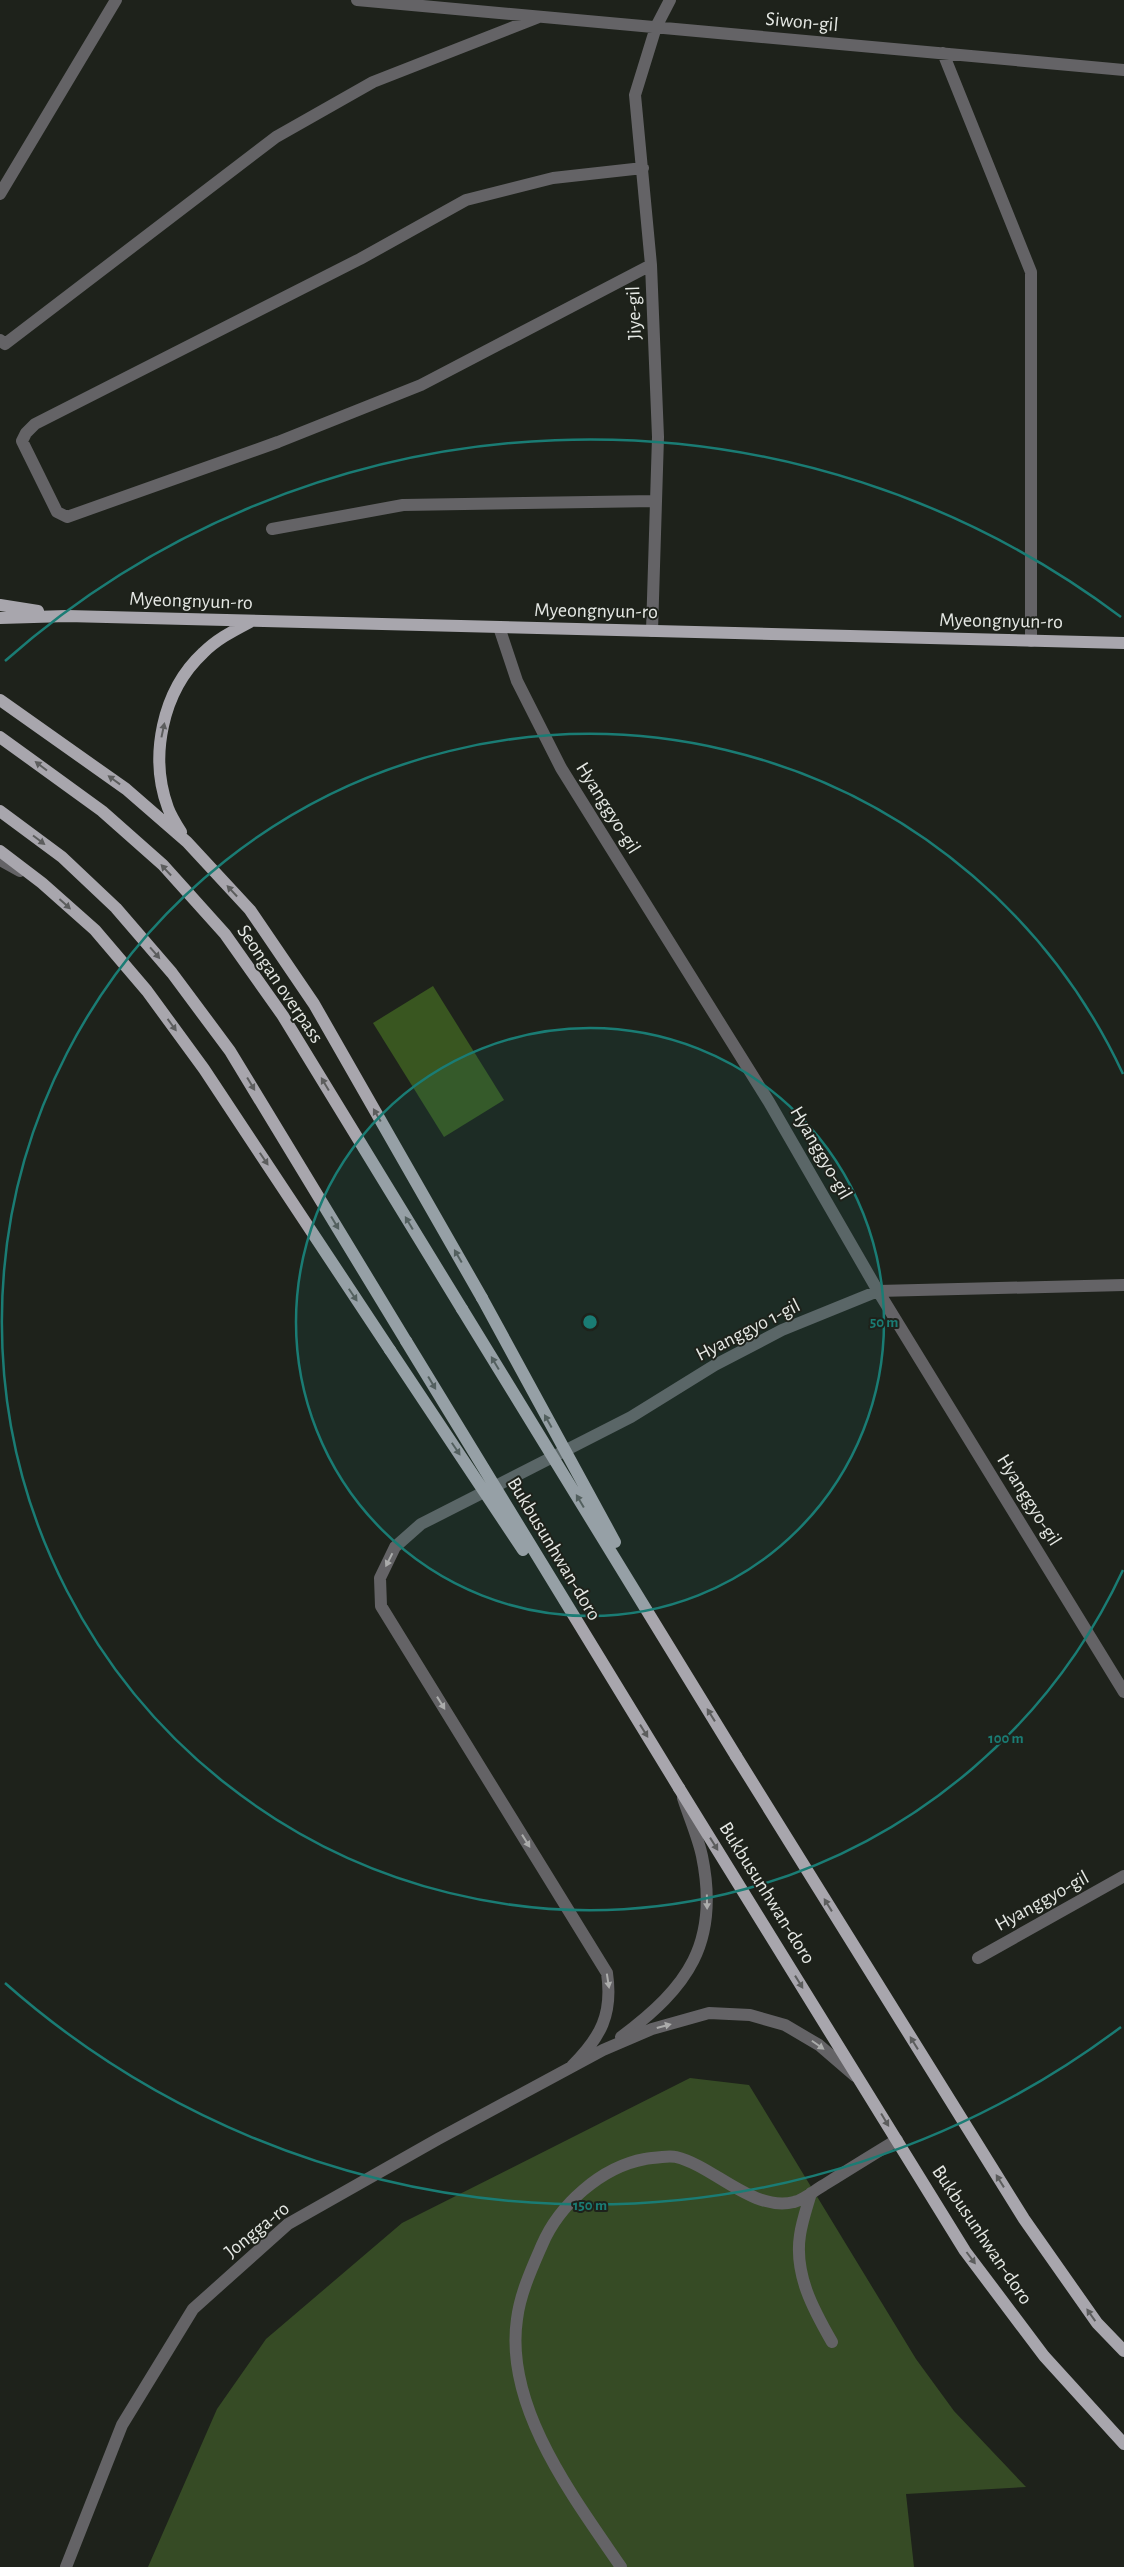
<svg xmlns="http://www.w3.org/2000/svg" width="1124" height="2567" viewBox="0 0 1124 2567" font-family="'Alegreya Sans',sans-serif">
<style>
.green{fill:#364b25}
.building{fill:#395620}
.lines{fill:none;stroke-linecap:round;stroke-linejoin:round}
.minor{stroke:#646366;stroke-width:12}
.major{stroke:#a8a6ad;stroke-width:12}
.major-bridge{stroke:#a8a6ad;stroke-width:12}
.oneway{fill:#5c5d5d}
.oneway2{fill:#abacab}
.ring{fill:none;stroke:#1a7c74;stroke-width:2.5}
.labels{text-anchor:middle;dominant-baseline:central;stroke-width:4;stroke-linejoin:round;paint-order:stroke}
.street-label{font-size:20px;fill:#e5e8e4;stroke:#1e221b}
.centre{fill:#1a7c74;stroke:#1e221b;stroke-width:2.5}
.ring-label{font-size:15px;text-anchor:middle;font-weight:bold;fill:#1a7c74;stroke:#1e221b;stroke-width:4;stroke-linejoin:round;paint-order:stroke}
</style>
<rect width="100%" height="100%" fill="#1e221b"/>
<path class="green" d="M 690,2078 L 749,2085 L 916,2359 L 954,2411 L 1026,2487 L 906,2494 L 914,2567 L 148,2567 L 217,2409 L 266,2339 L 402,2223 Z"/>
<path class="building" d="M 433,986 L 504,1100 L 444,1137 L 373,1023 Z"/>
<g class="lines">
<path class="minor" d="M 357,0 L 1124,70
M 943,53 L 1031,272 L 1031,641
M 643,168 L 553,178 L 466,200 L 360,259 L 35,424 L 26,433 L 22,441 L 57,512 L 67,517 L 278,442 L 421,385 L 651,265
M 0,194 L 116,0
M 0,340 L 5,344 L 276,137 L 373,82 L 539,17
M 272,529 L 403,505 L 656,501
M 499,627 L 517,681 L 561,768 L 769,1102 L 878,1291 L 1124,1692
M 652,631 L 658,437 L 651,265 L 635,95 L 656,27 L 670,0
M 0,860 L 20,871
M 978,1958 L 1124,1876
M 621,2037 C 688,1987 720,1943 702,1856 C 698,1837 689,1817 683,1798
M 572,2066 C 601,2037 613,2014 607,1973 L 381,1606 L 380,1578 L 395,1547 L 421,1524 L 631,1417 L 715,1365 L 782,1330 L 878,1291 L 1124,1285
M 811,2193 C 807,2207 802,2221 800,2235 C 794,2274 813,2309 832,2342
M 66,2567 L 122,2425 L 193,2309 L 288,2224 L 438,2139 L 603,2050 L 652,2029 L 709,2013 L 750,2015 L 785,2025 L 819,2045 L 855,2076
M 621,2567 C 574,2498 504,2407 517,2319 C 520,2294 532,2268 542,2245 C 559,2205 601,2167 645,2159 C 654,2158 668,2155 676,2157 C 714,2166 752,2212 794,2202 C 804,2200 815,2190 824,2185 C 848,2170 872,2155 897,2140"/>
<path class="major" d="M 0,605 L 38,611
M 0,618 L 67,616 L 1124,643
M 0,700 L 126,789 L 187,842 L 250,910 L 314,1004 L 482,1298
M 0,737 L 102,811 L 163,865 L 225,934 L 283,1016 L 462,1309
M 0,811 L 62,857 L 116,908 L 172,973 L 230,1051 L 406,1341
M 181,832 C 176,824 171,816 168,808 C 149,757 162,691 203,653 C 217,639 233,631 250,622
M 0,851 L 42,883 L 95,930 L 147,991 L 204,1069 L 390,1350
M 736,1756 L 1024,2219 L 1097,2323 L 1124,2351
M 679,1788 L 965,2251 L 1044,2356 L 1124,2444"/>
<path class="major-bridge" d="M 482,1298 L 615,1542
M 462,1309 L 736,1756
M 406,1341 L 679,1788
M 390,1350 L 523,1550"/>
</g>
<defs><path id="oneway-solid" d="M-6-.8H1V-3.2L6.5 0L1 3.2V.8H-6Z" transform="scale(1.25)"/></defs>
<g class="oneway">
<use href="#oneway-solid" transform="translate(163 730) rotate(-78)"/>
<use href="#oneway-solid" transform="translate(41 766) rotate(-143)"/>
<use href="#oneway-solid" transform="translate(114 780) rotate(-144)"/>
<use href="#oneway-solid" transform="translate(39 840) rotate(37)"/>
<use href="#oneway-solid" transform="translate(166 870) rotate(-133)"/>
<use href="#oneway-solid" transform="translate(232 891) rotate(-133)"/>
<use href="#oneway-solid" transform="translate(65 904) rotate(42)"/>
<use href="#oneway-solid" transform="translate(155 953) rotate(49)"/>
<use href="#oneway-solid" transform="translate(172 1025) rotate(54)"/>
<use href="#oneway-solid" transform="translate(251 1084) rotate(59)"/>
<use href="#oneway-solid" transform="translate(325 1084) rotate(-121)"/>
<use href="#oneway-solid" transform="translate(377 1115) rotate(-120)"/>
<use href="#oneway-solid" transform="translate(264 1159) rotate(56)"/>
<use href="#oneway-solid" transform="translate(335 1223) rotate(59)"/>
<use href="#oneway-solid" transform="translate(409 1223) rotate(-121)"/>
<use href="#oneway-solid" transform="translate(458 1256) rotate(-120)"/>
<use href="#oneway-solid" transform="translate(353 1295) rotate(56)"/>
<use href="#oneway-solid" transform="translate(495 1363) rotate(-121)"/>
<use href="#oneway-solid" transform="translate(432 1383) rotate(59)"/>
<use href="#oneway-solid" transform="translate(548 1421) rotate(-119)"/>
<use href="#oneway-solid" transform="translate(456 1449) rotate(56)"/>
<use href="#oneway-solid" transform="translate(580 1501) rotate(-121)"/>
<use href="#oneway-solid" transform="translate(711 1715) rotate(-122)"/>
<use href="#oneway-solid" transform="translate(644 1731) rotate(58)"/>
<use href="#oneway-solid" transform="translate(714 1844) rotate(58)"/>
<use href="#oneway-solid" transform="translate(828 1905) rotate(-122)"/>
<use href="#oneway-solid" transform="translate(799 1982) rotate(58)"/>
<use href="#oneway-solid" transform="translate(914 2043) rotate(-122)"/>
<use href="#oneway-solid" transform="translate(885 2120) rotate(59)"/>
<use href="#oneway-solid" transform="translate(1000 2181) rotate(-122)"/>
<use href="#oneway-solid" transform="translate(971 2258) rotate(53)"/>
<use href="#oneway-solid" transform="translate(1091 2315) rotate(-125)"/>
</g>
<g class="oneway2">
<use href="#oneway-solid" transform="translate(389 1560) rotate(117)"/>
<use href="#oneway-solid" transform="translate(441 1703) rotate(58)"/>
<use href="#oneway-solid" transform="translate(526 1841) rotate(58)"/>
<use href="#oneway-solid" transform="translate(707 1902) rotate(89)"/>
<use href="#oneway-solid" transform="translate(608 1981) rotate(81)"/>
<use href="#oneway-solid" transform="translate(664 2026) rotate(-15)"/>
<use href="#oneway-solid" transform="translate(818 2045) rotate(35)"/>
</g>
<circle cx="590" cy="1322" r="294" fill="#1a7c74" fill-opacity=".12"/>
<g class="ring">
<circle cx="590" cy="1322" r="294"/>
<path d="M1123 1570A588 588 0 1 1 1123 1074"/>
<path d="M1121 2027A883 883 0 0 1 5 1983M5 661A883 883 0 0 1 1121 617"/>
</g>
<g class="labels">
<g class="street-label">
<text transform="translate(802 22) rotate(5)">Siwon-gil</text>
<text transform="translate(634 313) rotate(-92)">Jiye-gil</text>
<text transform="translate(191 601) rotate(2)">Myeongnyun-ro</text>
<text transform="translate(596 611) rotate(1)">Myeongnyun-ro</text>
<text transform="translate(1001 621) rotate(1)">Myeongnyun-ro</text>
<text transform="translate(608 808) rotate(58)">Hyanggyo-gil</text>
<text transform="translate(280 984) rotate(56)">Seongan overpass</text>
<text transform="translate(821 1153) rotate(60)">Hyanggyo-gil</text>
<text transform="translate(748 1330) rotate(-27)">Hyanggyo 1-gil</text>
<text transform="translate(1029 1500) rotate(58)">Hyanggyo-gil</text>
<text transform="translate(554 1549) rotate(59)">Bukbusunhwan-doro</text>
<text transform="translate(767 1893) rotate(58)">Bukbusunhwan-doro</text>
<text transform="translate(1042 1901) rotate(-29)">Hyanggyo-gil</text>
<text transform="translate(257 2230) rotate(-39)">Jongga-ro</text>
<text transform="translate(982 2235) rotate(56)">Bukbusunhwan-doro</text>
</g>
</g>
<circle cx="590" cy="1322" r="8" class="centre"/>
<g class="ring-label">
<text x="884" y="1327">50 m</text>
<text x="1006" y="1743">100 m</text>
<text x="590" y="2210">150 m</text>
</g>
</svg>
